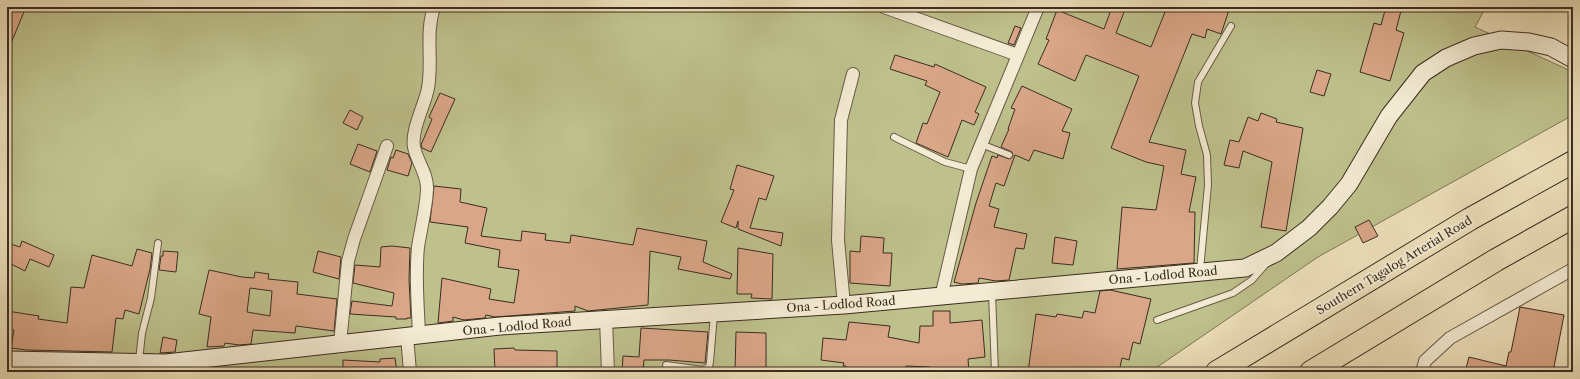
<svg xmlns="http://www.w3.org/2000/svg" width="1580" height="379" viewBox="0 0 1580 379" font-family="'Libre Caslon Text',serif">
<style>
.green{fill:#bec18c;stroke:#7d7756}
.building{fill:#d9a687;stroke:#3c2d20;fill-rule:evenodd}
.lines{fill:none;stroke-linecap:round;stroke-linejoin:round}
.lane-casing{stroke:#685a47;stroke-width:8}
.street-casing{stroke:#685a47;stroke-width:14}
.secondary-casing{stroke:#3c2d20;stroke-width:19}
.highway-casing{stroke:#3c2d20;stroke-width:24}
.lane{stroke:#f3ebd3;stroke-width:6}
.street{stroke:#f3ebd3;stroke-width:12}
.secondary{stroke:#f3ebd3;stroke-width:17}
.highway{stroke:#ede0bb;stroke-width:22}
.labels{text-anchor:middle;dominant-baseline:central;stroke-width:4;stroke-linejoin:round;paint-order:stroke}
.street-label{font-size:12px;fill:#3c2d20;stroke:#f3ebd3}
</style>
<rect width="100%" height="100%" fill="#ede0bb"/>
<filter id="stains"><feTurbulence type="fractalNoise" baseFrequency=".005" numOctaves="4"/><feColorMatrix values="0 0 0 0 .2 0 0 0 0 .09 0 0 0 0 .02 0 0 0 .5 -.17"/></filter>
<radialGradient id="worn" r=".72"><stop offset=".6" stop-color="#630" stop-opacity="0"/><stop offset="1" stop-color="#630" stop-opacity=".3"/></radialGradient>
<path class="green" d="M 7,7 L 1486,7 L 1475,27 L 1573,72 L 1573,115 L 1318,257 L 1150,372 L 7,372 Z"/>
<path class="building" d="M 7,7 L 26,7 L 7,53 Z
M 1112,7 L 1126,7 L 1116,33 L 1151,47 L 1167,7 L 1230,7 L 1221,34 L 1207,29 L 1205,38 L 1192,34 L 1149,142 L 1186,150 L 1181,174 L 1196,177 L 1189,212 L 1195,212 L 1194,263 L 1117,269 L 1122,207 L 1156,210 L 1164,166 L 1146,162 L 1111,148 L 1139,76 L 1086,55 L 1075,81 L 1038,64 L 1049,40 L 1046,39 L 1057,10 L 1104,29 Z
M 1386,7 L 1402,7 L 1396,30 L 1404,33 L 1390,81 L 1360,72 L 1374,23 L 1381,25 Z
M 1015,26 L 1021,28 L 1014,45 L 1008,43 Z
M 895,55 L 934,67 L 935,64 L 986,87 L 975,112 L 979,114 L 974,125 L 962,120 L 948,157 L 916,143 L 923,123 L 927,124 L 940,92 L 925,85 L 927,81 L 890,69 Z
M 1317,70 L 1331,74 L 1324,96 L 1310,92 Z
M 1022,86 L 1072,109 L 1062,131 L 1070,133 L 1063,159 L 1034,150 L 1029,161 L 1015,155 L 1004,186 L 996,183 L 989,206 L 999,209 L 994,227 L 1027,234 L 1024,249 L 1016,248 L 1009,280 L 996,281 L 979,278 L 978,283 L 962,284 L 954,282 L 976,203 L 992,156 L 997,158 L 998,155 L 1009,159 L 1013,156 L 1012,152 L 1001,147 L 1009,129 L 1008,129 L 1015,109 L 1011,108 Z
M 440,93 L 455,99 L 431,152 L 422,148 L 421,145 L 432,119 L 429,117 Z
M 350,110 L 363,117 L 357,130 L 343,123 Z
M 1261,113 L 1277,119 L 1276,122 L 1303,128 L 1286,231 L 1261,227 L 1272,162 L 1243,151 L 1239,168 L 1224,165 L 1230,140 L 1239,142 L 1248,117 L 1258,121 Z
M 358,144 L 377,151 L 370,172 L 350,164 Z
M 396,150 L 408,154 L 412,163 L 408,176 L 387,170 L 391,157 L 393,158 Z
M 737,165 L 774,176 L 766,200 L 759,198 L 750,228 L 783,233 L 781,246 L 738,229 L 738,221 L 736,228 L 721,222 L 734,190 L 730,189 Z
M 434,186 L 461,189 L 460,202 L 487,208 L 481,236 L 521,241 L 522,231 L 546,234 L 545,240 L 570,243 L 571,235 L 633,245 L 637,228 L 707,241 L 703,262 L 732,274 L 730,279 L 678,269 L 681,257 L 650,251 L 648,305 L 588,311 L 575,306 L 575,311 L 495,317 L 486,315 L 485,318 L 464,320 L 453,317 L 453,321 L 438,323 L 442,278 L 491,289 L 489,299 L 514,303 L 519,270 L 498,267 L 500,250 L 465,243 L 468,227 L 430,222 Z
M 1369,220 L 1378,236 L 1363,243 L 1355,227 Z
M 861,236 L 884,238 L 883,253 L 892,253 L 890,286 L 850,283 L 850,251 L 860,252 Z
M 1055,237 L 1077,241 L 1073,265 L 1052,263 Z
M 22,241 L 54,255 L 49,267 L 30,259 L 25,271 L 7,262 L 7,243 L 20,247 Z
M 392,246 L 410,248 L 409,280 L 411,318 L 407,318 L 407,319 L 396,319 L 396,317 L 350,314 L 352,301 L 392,306 L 394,293 L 353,283 L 355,265 L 380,267 L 381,247 Z
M 738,248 L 773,254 L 772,299 L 751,298 L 752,294 L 737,294 Z
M 137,249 L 152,253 L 150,269 L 139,314 L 125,310 L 123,319 L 116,318 L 112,352 L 27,350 L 11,348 L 14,330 L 7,329 L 7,311 L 39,316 L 38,319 L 67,323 L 71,287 L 84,288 L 92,255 L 132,266 Z
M 163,251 L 178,252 L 176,272 L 159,270 L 161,256 L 163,256 Z
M 318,251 L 341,257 L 339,279 L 313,272 Z
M 209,270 L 242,277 L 254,278 L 255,272 L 269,274 L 268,279 L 298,282 L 297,294 L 337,299 L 334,331 L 296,326 L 295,333 L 253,330 L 251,344 L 239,345 L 225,343 L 224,346 L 207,347 L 211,317 L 199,314 ZM 250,288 L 272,291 L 270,316 L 247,312 Z
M 1110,290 L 1151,299 L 1140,344 L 1133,342 L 1129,360 L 1122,358 L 1119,372 L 1028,372 L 1036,314 L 1056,317 L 1057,314 L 1082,318 L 1084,311 L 1095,313 L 1100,291 Z
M 1520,307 L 1564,315 L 1553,372 L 1511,371 L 1511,372 L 1465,372 L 1469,357 L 1506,366 L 1509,352 L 1511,352 Z
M 933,311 L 950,311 L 950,323 L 982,320 L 985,357 L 968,359 L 969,372 L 929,372 L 930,367 L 906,366 L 905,372 L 845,372 L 846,366 L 843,366 L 844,363 L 821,360 L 823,338 L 846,340 L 849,322 L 890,326 L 888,337 L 919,343 L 920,326 L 933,326 Z
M 641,328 L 708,332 L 705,363 L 669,360 L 644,360 L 643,372 L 622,372 L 623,356 L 639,357 Z
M 736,332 L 766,333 L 766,372 L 735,372 Z
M 163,337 L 177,340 L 175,352 L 160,353 Z
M 514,348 L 515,350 L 557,351 L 557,372 L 495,372 L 494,349 Z
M 395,358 L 397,372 L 343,372 L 343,360 L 380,362 L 380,359 Z"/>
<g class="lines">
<defs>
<path id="lane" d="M 894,137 L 945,162 L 971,169
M 981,144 L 1009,155
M 1200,270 L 1208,185 L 1207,155 L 1199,126 L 1195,103 L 1198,82 L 1231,26
M 992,293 L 995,372
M 1157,320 L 1233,293 L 1252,280 L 1265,265
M 139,361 L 142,333 L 151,298 L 158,243
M 666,365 L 703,370 L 709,367 L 710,362 L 714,314
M 13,372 L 15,361"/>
<path id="street" d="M 884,7 L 1018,55
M 941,297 L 971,169 L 1038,7
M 844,305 L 838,240 L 841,120 L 853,74
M 606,319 L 608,372
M 419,335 C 418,306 415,276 418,247 C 421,228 426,209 427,190 C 428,174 417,162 414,147 C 411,129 425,105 428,88 C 433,61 425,34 434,7
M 407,336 L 410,372
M 340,344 L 348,261 L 354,239 L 387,146
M 1422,372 L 1425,361 L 1450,338 L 1573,269"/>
<path id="secondary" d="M 7,360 L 166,363 L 500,326 L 844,305 L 1245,268 L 1276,253 L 1309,228 L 1330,207 L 1349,184 L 1389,116 L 1423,73 L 1446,58 L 1474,46 L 1501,40 L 1529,42 L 1551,47 L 1573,59"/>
<path id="highway" d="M 1217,372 L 1470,219 L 1573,162
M 1311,372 L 1496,260 L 1573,217"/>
</defs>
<use href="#lane" class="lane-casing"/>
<use href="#street" class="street-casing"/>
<use href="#secondary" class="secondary-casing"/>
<use href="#highway" class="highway-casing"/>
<use href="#lane" class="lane"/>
<use href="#street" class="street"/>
<use href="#secondary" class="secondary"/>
<use href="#highway" class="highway"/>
</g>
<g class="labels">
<g class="street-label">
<text transform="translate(1394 265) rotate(-31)">Southern Tagalog Arterial Road</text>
<text transform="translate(1163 275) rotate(-5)">Ona - Lodlod Road</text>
<text transform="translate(841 304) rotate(-4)">Ona - Lodlod Road</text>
<text transform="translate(517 326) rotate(-5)">Ona - Lodlod Road</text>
</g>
</g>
<rect width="1580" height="379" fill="none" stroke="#ede0bb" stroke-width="24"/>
<rect x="8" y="8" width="1564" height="363" fill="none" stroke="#3c2d20" stroke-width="2"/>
<rect x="12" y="12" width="1556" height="355" fill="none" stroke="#3c2d20"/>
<rect width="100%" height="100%" filter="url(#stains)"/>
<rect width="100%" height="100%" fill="url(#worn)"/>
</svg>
